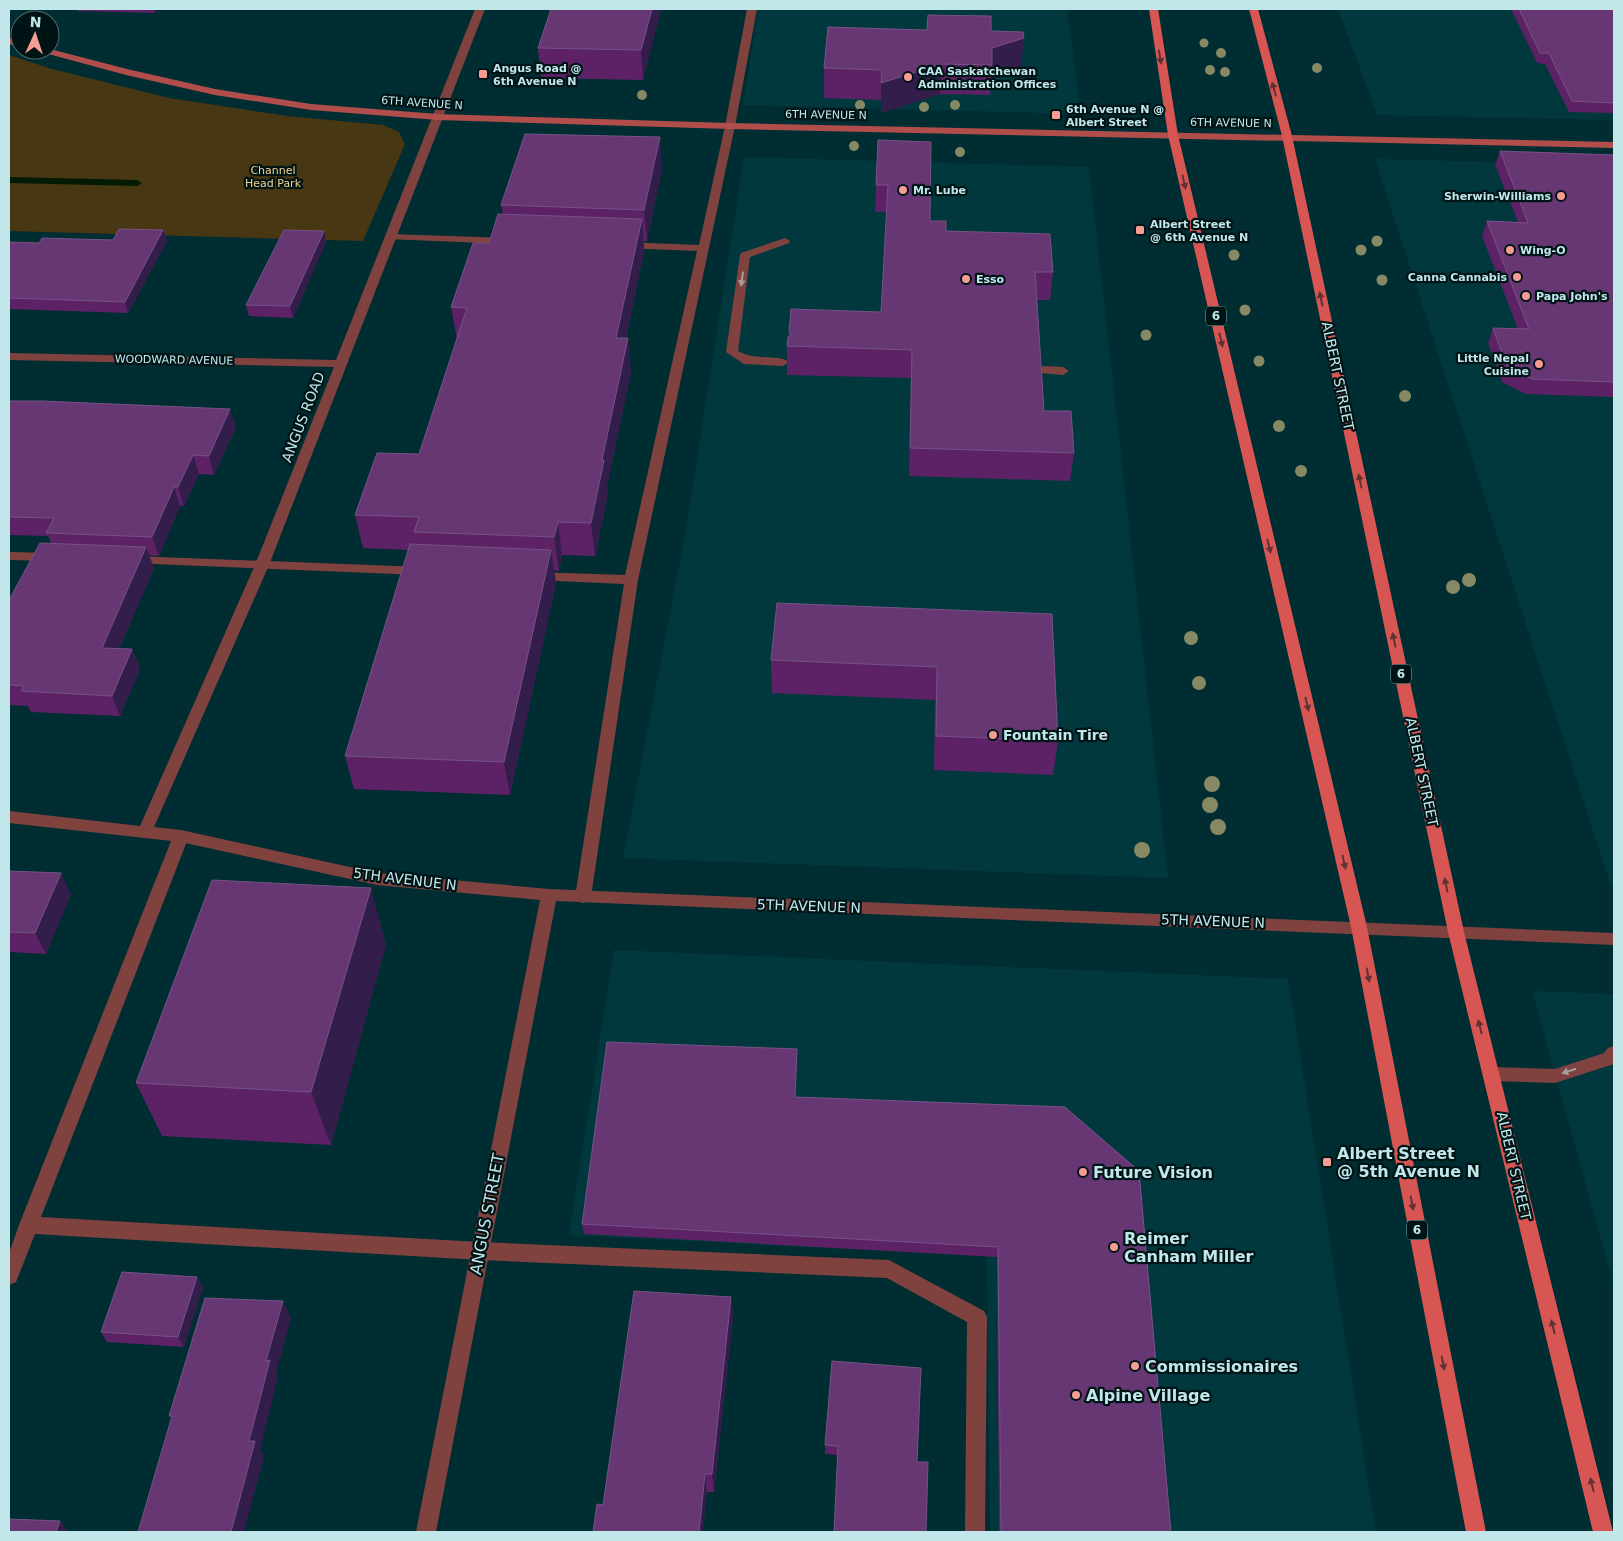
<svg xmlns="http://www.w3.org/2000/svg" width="1623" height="1541" viewBox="0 0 1623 1541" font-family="'DejaVu Sans',sans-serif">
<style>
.built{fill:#00383d}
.green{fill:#483713}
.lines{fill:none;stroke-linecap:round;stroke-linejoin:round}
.stream{fill:#031a04;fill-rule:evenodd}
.lane{fill:#80423f;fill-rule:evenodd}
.street{fill:#80423f;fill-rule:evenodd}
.secondary{fill:#b14e4b;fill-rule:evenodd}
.primary{fill:#d75654;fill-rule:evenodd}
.tree{fill:#878864}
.wall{fill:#5d2265}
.shaded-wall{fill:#331d4b}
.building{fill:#673773;stroke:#755386}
.oneway{fill:#613232}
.oneway2{fill:#a49d9e}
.poi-dot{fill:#f59c95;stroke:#001416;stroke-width:2}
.labels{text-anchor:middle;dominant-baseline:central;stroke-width:4.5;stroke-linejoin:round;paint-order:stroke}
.far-poi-label{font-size:11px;font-weight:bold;fill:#c1e7eb;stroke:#001416;text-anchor:start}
.far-street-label{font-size:11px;fill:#c1e7eb;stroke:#001416}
.far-park-label{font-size:11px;fill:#f6d38c;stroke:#001416}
.shield{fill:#001416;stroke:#87a8ab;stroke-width:1}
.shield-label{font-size:12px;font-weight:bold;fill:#c1e7eb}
.street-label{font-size:14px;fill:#c1e7eb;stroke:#001416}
.poi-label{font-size:14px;font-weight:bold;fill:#c1e7eb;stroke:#001416;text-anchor:start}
.near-poi-label{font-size:16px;font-weight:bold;fill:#c1e7eb;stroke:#001416;text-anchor:start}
.near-street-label{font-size:16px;fill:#c1e7eb;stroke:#001416}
</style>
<rect width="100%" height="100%" fill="#002d32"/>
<path class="built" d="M 758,9 L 1067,9 L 1081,114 L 743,105 Z
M 1338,9 L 1614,9 L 1614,120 L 1377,115 Z
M 744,157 L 1089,167 L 1168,878 L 623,858 L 686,530 Z
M 1375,159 L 1614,165 L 1614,886 L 1611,886 Z
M 614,950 L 1288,979 L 1376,1532 L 990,1532 L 987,1256 L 569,1235 Z
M 1532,991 L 1614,994 L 1614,1286 Z"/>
<path class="green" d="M 9,55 L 52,69 L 169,98 L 287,116 L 383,125 L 399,132 L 405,144 L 363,241 L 9,231 Z"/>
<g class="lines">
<path class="stream" d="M 9,177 L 137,180 L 142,183 L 137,186 L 9,183 Z"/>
<path class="lane" d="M 747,9 L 757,9 L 735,126 L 638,580 L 591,897 L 589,901 L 583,903 L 577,901 L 575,897 L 624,584 L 535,580 L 530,579 L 528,576 L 530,573 L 535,572 L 625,575 L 697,251 L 624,248 L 619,245 L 624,242 L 699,245 L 725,126 Z
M 390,234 L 509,238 L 514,241 L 509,244 L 386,239 L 385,237 Z
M 785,238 L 790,241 L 789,243 L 750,257 L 738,351 C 754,361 780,354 789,362 L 783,366 L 744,364 L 726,352 L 740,255 L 741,253 Z
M 1044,366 L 1063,367 L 1069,371 L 1063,375 L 1040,373 L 1038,370 L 1040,367 Z
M 9,552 L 52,553 L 57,554 L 59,557 L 57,560 L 52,561 L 9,560 Z
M 133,556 L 422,567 L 427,568 L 429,571 L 427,574 L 422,575 L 128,563 L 126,560 L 128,557 Z
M 181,830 L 186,832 L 189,836 L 41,1217 L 480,1242 L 889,1260 L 984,1311 L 987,1317 L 985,1532 L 965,1532 L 967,1322 L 887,1278 L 480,1260 L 35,1234 L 16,1282 L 9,1285 L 9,1253 L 19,1225 L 173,836 L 176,832 Z
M 1614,1046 L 1614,1064 L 1555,1083 L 1492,1081 L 1486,1079 L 1483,1074 L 1486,1069 L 1492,1067 L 1555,1069 L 1604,1053 L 1608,1048 Z"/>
<path class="street" d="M 475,9 L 485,9 L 269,565 L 154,827 L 181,830 L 377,873 L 549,889 L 1614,933 L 1614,945 L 556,901 L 436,1532 L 416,1532 L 540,900 L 377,885 L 181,842 L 9,823 L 9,811 L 140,826 L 255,565 L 334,367 L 9,360 L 9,353 L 336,360 Z"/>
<path class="secondary" d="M 9,38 L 20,41 L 20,47 L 9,44 Z
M 50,49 L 127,69 L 215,89 L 311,104 L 438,114 L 730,123 L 1614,142 L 1614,148 L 730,129 L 438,120 L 311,110 L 215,95 L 126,75 L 41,52 L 39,50 Z"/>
<path class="primary" d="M 1149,9 L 1158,9 L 1178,135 L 1367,927 L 1486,1532 L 1466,1532 L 1351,927 L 1168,135 Z
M 1249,9 L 1258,9 L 1292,136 L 1464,932 L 1613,1532 L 1593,1532 L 1448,932 L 1282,136 Z"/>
</g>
<g class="tree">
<circle cx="1204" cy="43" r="4.5"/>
<circle cx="1221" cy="53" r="5"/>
<circle cx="1317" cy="68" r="5"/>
<circle cx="1210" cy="70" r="5"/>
<circle cx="1225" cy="72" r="5"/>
<circle cx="642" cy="95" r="5"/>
<circle cx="860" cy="105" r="5"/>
<circle cx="955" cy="105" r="5"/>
<circle cx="924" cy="107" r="5"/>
<circle cx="854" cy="146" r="5"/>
<circle cx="960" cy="152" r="5"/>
<circle cx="1377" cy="241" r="5.5"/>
<circle cx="1361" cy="250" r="5.5"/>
<circle cx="1234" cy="255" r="5.5"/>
<circle cx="1382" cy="280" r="5.5"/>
<circle cx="1245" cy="310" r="5.5"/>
<circle cx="1146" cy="335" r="5.5"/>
<circle cx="1259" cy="361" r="5.5"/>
<circle cx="1405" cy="396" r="6"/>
<circle cx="1279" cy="426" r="6"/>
<circle cx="1301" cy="471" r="6"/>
<circle cx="1469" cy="580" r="7"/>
<circle cx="1453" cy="587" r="7"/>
<circle cx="1191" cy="638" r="7"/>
<circle cx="1199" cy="683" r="7"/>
<circle cx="1212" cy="784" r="8"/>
<circle cx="1210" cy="805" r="8"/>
<circle cx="1218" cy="827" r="8"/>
<circle cx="1142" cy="850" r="8"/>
</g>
<path class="wall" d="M 77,9 L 157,9 L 155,13 L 78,11 Z
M 551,9 L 661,9 L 643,80 L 541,78 L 538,48 Z
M 1511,9 L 1614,9 L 1614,113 L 1569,112 L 1545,64 L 1537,63 Z
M 928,15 L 991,31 L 1021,68 L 992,77 L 990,95 L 940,94 L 881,113 L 881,100 L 824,98 L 824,68 L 927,30 Z
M 878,140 L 930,221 L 946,231 L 1053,272 L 1050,300 L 1037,300 L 1044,411 L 1074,453 L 1070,481 L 909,476 L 911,378 L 787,375 L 787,346 L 789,332 L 881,312 L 887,212 L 875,212 Z
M 1500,151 L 1614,155 L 1614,397 L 1526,394 L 1502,382 L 1488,343 L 1493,328 L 1518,329 L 1482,236 L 1487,221 L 1518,222 L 1495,165 Z
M 662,168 L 647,241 L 644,241 L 644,251 L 626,338 L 631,371 L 607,486 L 608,493 L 595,556 L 562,555 L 559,571 L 554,570 L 556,583 L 510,795 L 354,789 L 345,756 L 409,550 L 363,548 L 355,515 L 419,454 L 457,340 L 451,307 L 489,243 L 503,214 L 501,205 Z
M 163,230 L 167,241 L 128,313 L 9,309 L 9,242 L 39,243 L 113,240 Z
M 324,231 L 326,242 L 293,318 L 249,316 L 246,305 Z
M 9,401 L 236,427 L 214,475 L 199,474 L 184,506 L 180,506 L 159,556 L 149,555 L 154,568 L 119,649 L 132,649 L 140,670 L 120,716 L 31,712 L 28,706 L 9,705 L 9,600 L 51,543 L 48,536 L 9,535 Z
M 1052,614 L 1058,741 L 1053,775 L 934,770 L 935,700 L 772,693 L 771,660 Z
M 9,871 L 71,894 L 46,954 L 9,952 Z
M 386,944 L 331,1145 L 162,1136 L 136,1083 Z
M 797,1049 L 795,1097 L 1065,1107 L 1171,1532 L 999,1532 L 997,1257 L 584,1234 L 582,1224 Z
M 197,1277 L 203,1287 L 184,1347 L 107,1342 L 101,1332 Z
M 731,1297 L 733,1317 L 714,1492 L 707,1492 L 603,1505 Z
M 921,1368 L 838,1455 L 825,1454 L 825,1445 Z"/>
<path class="shaded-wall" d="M 153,9 L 157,9 L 155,13 Z
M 652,9 L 661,9 L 643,80 L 641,50 Z
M 1024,38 L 1021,68 L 992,77 L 992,48 Z
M 942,64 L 940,94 L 881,113 L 881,83 Z
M 660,137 L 662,168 L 647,241 L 644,210 Z
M 642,219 L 644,251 L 619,370 L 616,338 Z
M 163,230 L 167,241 L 128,313 L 125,302 Z
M 324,231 L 326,242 L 293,318 L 290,306 Z
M 628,338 L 631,371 L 607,486 L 608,493 L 595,556 L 591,523 L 602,460 Z
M 230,409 L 236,427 L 214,475 L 209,456 Z
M 193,455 L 199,474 L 184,506 L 178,487 Z
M 174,487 L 180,506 L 159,556 L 152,537 Z
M 558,522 L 562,555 L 559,571 L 554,537 Z
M 146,547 L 154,568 L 110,669 L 102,648 Z
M 551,550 L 556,583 L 510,795 L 504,762 Z
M 132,649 L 140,670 L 120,716 L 112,696 Z
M 61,873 L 71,894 L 46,954 L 35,933 Z
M 371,888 L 386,944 L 331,1145 L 311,1092 Z
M 797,1049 L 797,1060 L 795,1108 L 795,1097 Z
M 197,1277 L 203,1287 L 184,1347 L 178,1337 Z
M 731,1297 L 733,1317 L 714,1492 L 712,1474 Z
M 283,1301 L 291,1318 L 276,1373 L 278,1377 L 260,1450 L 264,1457 L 244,1532 L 231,1532 L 266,1361 Z
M 705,1474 L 707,1492 L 703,1532 L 699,1532 Z
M 60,1521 L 69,1532 L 56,1532 Z"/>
<path class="building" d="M 551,9 L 652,9 L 641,50 L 538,48 Z
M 1519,9 L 1614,9 L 1614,103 L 1572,101 L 1549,53 L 1540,53 Z
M 928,15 L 991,16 L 991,31 L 1023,32 L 1024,38 L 992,48 L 992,65 L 942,64 L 881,83 L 882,70 L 824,68 L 828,27 L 927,30 Z
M 525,134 L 660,137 L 644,210 L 501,205 Z
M 878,140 L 931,142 L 930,221 L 946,221 L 946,231 L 1050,234 L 1053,272 L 1035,272 L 1044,411 L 1071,411 L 1074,453 L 910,448 L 912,350 L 787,346 L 788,337 L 791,335 L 789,332 L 791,309 L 881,312 L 888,185 L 876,185 Z
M 1500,151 L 1614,155 L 1614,382 L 1532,379 L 1507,367 L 1493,328 L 1529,329 L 1487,221 L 1528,223 Z
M 498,214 L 642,219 L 616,338 L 628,338 L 602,460 L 604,460 L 591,523 L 558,522 L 554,537 L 414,532 L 419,517 L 355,515 L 377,453 L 419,454 L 467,308 L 451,307 L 473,243 L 489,243 Z
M 119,229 L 163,230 L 125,302 L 9,298 L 9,242 L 39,243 L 42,238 L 113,240 Z
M 284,230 L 324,231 L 290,306 L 246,305 Z
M 9,401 L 42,401 L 230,409 L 209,456 L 193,455 L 178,487 L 174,487 L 152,537 L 46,533 L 54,518 L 9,517 Z
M 40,543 L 146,547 L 102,648 L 132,649 L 112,696 L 21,691 L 24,686 L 9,685 L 9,600 Z
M 410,544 L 551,550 L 504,762 L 345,756 Z
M 777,603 L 1052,614 L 1058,741 L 936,736 L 937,667 L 771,660 Z
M 9,871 L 61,873 L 35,933 L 9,932 Z
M 212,880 L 371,888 L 311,1092 L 136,1083 Z
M 607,1042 L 797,1049 L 795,1097 L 1065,1107 L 1139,1171 L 1171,1532 L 1001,1532 L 998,1247 L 582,1224 Z
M 122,1272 L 197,1277 L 178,1337 L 101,1332 Z
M 634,1291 L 731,1297 L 712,1474 L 705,1474 L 699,1532 L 593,1532 L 597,1504 L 603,1505 Z
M 205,1298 L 283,1301 L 266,1361 L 270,1360 L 249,1441 L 255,1441 L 231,1532 L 138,1532 L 172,1416 L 169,1416 Z
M 832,1361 L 921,1368 L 917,1462 L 928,1462 L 926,1532 L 834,1532 L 838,1446 L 825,1445 Z
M 9,1519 L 60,1521 L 56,1532 L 9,1532 Z"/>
<defs><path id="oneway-solid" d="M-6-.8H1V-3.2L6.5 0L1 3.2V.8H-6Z" transform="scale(1.25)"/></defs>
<g class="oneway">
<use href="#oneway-solid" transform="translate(1160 57) rotate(81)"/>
<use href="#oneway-solid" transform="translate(1274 89) rotate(-105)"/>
<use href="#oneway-solid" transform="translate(1184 182) rotate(77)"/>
<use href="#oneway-solid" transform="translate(1321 299) rotate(-102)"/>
<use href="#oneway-solid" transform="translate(1221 340) rotate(77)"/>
<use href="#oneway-solid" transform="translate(1360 481) rotate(-102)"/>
<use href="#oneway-solid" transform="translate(1269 546) rotate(76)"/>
<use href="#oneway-solid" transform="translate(1394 640) rotate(-102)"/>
<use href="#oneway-solid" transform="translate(1307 704) rotate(77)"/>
<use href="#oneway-solid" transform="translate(1344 862) rotate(77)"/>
<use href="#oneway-solid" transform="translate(1446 885) rotate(-102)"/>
<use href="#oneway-solid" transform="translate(1368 975) rotate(79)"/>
<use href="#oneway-solid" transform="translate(1480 1027) rotate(-104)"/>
<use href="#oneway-solid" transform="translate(1412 1203) rotate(79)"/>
<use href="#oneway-solid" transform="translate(1553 1327) rotate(-104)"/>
<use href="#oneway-solid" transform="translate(1443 1363) rotate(79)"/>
<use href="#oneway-solid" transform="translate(1592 1485) rotate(-104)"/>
</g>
<g class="oneway2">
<use href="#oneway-solid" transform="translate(742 279) rotate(98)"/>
<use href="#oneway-solid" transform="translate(1569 1071) rotate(162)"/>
</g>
<g class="poi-dot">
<rect x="478" y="69" width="10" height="10" rx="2.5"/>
<circle cx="908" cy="77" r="5"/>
<rect x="1051" y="110" width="10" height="10" rx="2.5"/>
<circle cx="903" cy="190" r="5"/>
<circle cx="1561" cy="196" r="5"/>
<rect x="1135" y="225" width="10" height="10" rx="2.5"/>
<circle cx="1510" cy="250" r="5"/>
<circle cx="1517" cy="277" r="5"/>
<circle cx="966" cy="279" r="5"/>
<circle cx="1526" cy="296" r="5"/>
<circle cx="1539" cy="364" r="5"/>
<circle cx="993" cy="735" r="5"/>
<rect x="1322" y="1157" width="10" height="10" rx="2.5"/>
<circle cx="1083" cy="1172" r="5"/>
<circle cx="1114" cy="1247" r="5"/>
<circle cx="1135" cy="1366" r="5"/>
<circle cx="1076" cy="1395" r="5"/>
</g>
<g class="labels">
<g class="far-poi-label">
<text x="493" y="68">Angus Road @<tspan x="493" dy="13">6th Avenue N</tspan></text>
<text x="918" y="71">CAA Saskatchewan<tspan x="918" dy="13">Administration Offices</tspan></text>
<text x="1066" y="109">6th Avenue N @<tspan x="1066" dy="13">Albert Street</tspan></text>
<text x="913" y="190">Mr. Lube</text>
<text x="1551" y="196" text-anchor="end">Sherwin-Williams</text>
<text x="1150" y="224">Albert Street<tspan x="1150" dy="13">@ 6th Avenue N</tspan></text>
<text x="1520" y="250">Wing-O</text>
<text x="1507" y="277" text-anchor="end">Canna Cannabis</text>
<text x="976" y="279">Esso</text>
<text x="1536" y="296">Papa John's</text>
<text x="1529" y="358" text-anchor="end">Little Nepal<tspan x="1529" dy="13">Cuisine</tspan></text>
</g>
<g class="far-street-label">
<text transform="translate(422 103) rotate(4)">6TH AVENUE N</text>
<text transform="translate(826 115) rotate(1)">6TH AVENUE N</text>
<text transform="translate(1231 123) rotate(1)">6TH AVENUE N</text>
<text transform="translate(174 360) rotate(1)">WOODWARD AVENUE</text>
</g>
<g class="far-park-label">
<text x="273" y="170">Channel<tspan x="273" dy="13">Head Park</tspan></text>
</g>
<g class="shield">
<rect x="1206" y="306.5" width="20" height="19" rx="4"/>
<rect x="1391" y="664.5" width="20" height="19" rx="4"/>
<rect x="1407" y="1220.5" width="20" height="19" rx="4"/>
</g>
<g class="shield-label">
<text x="1216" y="316">6</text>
<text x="1401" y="674">6</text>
<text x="1417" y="1230">6</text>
</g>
<g class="street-label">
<text transform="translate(1338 376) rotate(78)">ALBERT STREET</text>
<text transform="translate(303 417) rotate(-69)">ANGUS ROAD</text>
<text transform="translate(1422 772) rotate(78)">ALBERT STREET</text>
<text transform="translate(405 879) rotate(7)">5TH AVENUE N</text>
<text transform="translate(809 906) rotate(2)">5TH AVENUE N</text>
<text transform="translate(1213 921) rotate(2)">5TH AVENUE N</text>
<text transform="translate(1514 1166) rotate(77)">ALBERT STREET</text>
</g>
<g class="poi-label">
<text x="1003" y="735">Fountain Tire</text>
</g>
<g class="near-poi-label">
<text x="1337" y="1153">Albert Street<tspan x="1337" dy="18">@ 5th Avenue N</tspan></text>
<text x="1093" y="1172">Future Vision</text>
<text x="1124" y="1238">Reimer<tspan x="1124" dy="18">Canham Miller</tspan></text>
<text x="1145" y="1366">Commissionaires</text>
<text x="1086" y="1395">Alpine Village</text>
</g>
<g class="near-street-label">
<text transform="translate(487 1214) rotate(-79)">ANGUS STREET</text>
</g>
</g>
<rect width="1623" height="1541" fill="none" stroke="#c1e7eb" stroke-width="20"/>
<g transform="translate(35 35) rotate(3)"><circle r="24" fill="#001416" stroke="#4d686b"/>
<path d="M0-4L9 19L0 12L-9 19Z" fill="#f59c95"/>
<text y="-8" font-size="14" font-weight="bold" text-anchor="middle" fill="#c1e7eb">N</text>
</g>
</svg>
